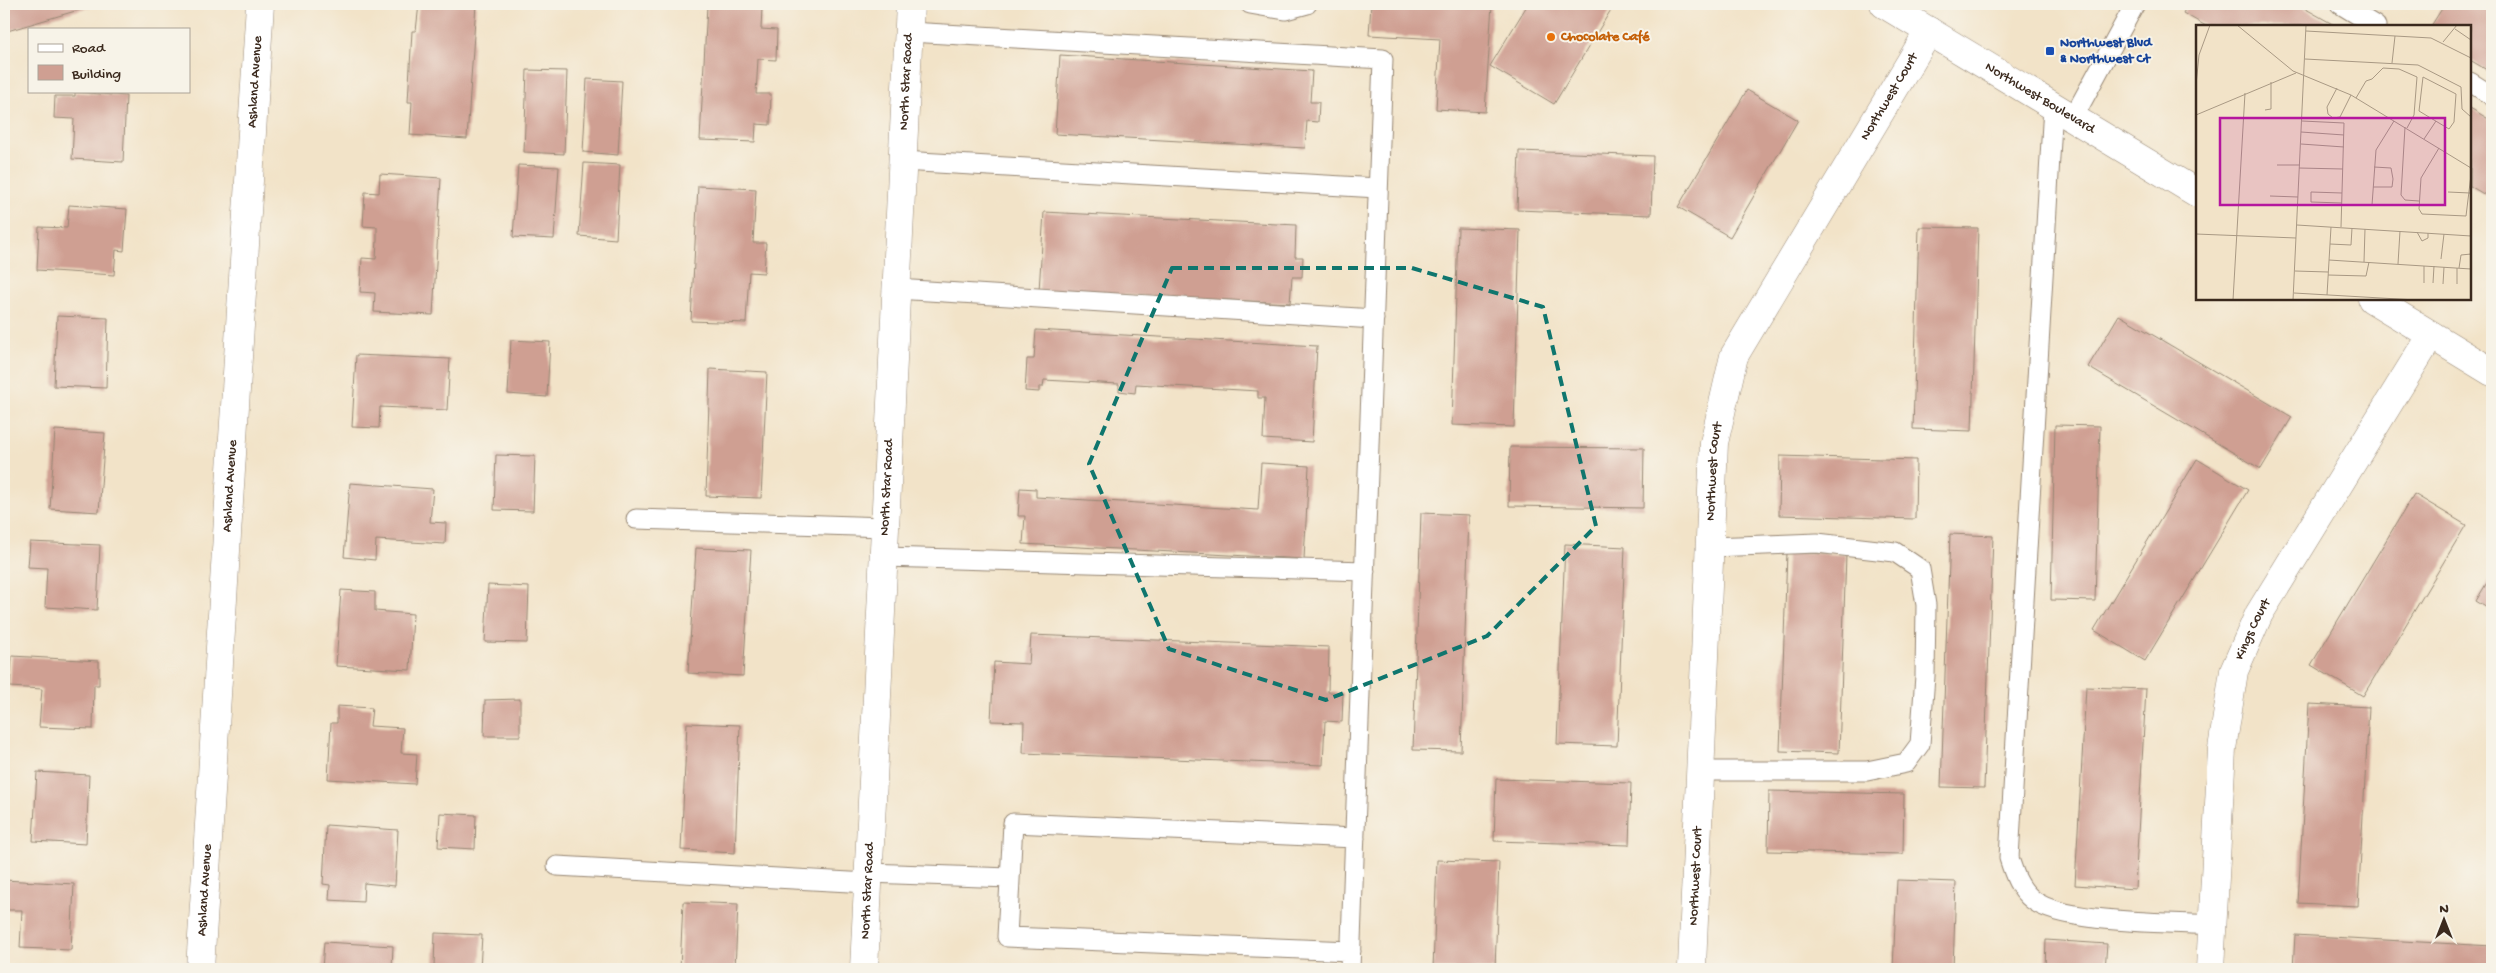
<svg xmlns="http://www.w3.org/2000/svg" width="2496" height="973" viewBox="0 0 2496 973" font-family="'Gochi Hand',sans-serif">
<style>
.building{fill:#cf9f92}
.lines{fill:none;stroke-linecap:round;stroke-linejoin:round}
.lane-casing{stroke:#968673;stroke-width:21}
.street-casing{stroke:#968673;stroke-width:29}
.secondary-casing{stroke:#968673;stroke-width:29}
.lane{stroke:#fff;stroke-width:19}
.street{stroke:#fff;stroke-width:28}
.secondary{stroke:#fff;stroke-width:28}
.marked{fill:none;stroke:#0f766e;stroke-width:4;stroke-dasharray:10 6;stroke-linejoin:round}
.food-dot{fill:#e8710a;stroke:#f7f3e8;stroke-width:2}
.transit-dot{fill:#1a4fb4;stroke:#f7f3e8;stroke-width:2}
.labels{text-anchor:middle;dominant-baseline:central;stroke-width:4;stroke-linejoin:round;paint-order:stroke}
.food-label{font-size:14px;font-weight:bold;fill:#c56008;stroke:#f7f3e8;text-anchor:start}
.transit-label{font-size:14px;font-weight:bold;fill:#164399;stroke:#f7f3e8;text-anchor:start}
.street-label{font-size:14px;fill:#3b2a1e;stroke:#f7f3e8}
.inset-road{fill:none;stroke:#a99984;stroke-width:1}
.view{fill:#b5179e;fill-opacity:0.15;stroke:#b5179e;stroke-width:2.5}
.inset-edge{fill:none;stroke:#3b2a1e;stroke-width:2.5}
</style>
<rect width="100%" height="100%" fill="#f7f3e8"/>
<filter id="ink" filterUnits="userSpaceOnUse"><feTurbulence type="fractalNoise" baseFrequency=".02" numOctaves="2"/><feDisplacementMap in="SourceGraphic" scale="10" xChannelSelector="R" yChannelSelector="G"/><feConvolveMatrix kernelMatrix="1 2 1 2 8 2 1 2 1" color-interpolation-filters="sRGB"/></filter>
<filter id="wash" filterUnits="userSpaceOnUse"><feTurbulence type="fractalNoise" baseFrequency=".0096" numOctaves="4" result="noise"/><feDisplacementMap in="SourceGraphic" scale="20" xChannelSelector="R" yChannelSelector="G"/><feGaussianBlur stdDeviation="1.12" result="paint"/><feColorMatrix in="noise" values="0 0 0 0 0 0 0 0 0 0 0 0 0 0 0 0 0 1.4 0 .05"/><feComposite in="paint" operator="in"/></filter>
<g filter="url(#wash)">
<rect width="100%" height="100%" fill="#f2e3c8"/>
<g id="blocks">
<path class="building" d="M 4,4 L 99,4 L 4,32 Z
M 419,4 L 476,4 L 467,139 L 410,135 L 412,102 L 408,102 L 412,31 L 416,31 Z
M 1371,4 L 1492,4 L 1485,112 L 1436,109 L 1440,39 L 1369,35 Z
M 1528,4 L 1605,4 L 1612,8 L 1554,104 L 1490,66 Z
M 2188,4 L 2297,4 L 2336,26 L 2206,26 L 2183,13 Z
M 2445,4 L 2492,4 L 2492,73 L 2470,60 L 2470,26 L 2431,26 Z
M 707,5 L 762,8 L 761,29 L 777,30 L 776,60 L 758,59 L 756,94 L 771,94 L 770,125 L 756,124 L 755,142 L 700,140 Z
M 1060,55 L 1312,71 L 1310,102 L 1319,102 L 1318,122 L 1307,121 L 1305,148 L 1055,134 Z
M 527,70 L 567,71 L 564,154 L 524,152 Z
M 587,79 L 622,81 L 618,155 L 583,152 Z
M 1747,90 L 1798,120 L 1730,237 L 1678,207 Z
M 75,92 L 126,96 L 123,162 L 72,159 L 74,119 L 54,118 L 55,96 L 75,96 Z
M 2470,108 L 2492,121 L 2492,199 L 2470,186 Z
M 1519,151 L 1653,156 L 1651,215 L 1517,210 Z
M 584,163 L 620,165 L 616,239 L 579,236 Z
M 518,165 L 559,167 L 554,239 L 513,237 Z
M 380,174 L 441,178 L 433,315 L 374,312 L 375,293 L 360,292 L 362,258 L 376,259 L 377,240 L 377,227 L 363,226 L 365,192 L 379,193 Z
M 698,186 L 756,189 L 753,243 L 766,243 L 764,273 L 749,272 L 746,323 L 691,321 Z
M 69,205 L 127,209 L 124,251 L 116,250 L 114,275 L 37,270 L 39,227 L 67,228 Z
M 1044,212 L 1296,225 L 1295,257 L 1303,257 L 1302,277 L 1292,277 L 1290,303 L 1039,291 Z
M 1919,227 L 1978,228 L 1972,431 L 1913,429 Z
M 1458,228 L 1520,230 L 1514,427 L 1452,425 Z
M 2119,315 L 2292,417 L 2261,469 L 2088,367 Z
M 57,316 L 108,318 L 106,388 L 54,386 Z
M 1036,330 L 1317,346 L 1312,442 L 1263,439 L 1265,398 L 1258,398 L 1258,391 L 1136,384 L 1135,393 L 1119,391 L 1119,384 L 1044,380 L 1043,387 L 1039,387 L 1039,392 L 1025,391 L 1027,359 L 1034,359 Z
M 511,340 L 550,342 L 547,397 L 508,394 Z
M 356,355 L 450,359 L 447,410 L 380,407 L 379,428 L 352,427 Z
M 710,369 L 767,372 L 761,498 L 706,496 Z
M 2055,425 L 2100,426 L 2095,601 L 2051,600 Z
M 55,430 L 105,433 L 99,512 L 50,509 Z
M 1510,447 L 1644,448 L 1643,508 L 1509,506 Z
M 496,455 L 535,456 L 533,511 L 494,510 Z
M 1780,456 L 1916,460 L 1915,519 L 1779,515 Z
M 2197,459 L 2248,490 L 2145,661 L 2094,630 Z
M 1261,463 L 1309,466 L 1304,559 L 1023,544 L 1025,516 L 1018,516 L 1020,488 L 1036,489 L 1036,497 L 1258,510 Z
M 350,483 L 433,489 L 430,522 L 446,523 L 445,544 L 376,540 L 375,560 L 344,557 Z
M 2414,494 L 2466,525 L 2363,696 L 2311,665 Z
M 1421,513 L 1469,515 L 1461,751 L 1413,750 Z
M 1950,534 L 1993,536 L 1984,788 L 1941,787 Z
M 30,542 L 100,545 L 97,610 L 45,607 L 47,568 L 28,567 Z
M 1565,544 L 1625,547 L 1617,746 L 1557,744 Z
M 696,548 L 751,550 L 743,676 L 688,673 Z
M 1787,552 L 1846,555 L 1839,753 L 1780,751 Z
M 2492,574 L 2492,611 L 2476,601 Z
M 488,585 L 529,587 L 527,643 L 485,642 Z
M 341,590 L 375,592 L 375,611 L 413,614 L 410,670 L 336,666 Z
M 1031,635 L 1329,647 L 1328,692 L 1343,693 L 1342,722 L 1325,721 L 1323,765 L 1023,753 L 1024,722 L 991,721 L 994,662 L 1029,664 Z
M 12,656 L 99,661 L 99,685 L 94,685 L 93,729 L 39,727 L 42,689 L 10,687 Z
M 2086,687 L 2146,689 L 2135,889 L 2075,885 Z
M 520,699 L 520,736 L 484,736 L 485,700 Z
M 2309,704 L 2369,707 L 2358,906 L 2298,903 Z
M 337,706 L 372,708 L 370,726 L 403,728 L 401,753 L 417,754 L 415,784 L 328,779 L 331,723 L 337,723 Z
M 687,723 L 740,725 L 735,853 L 681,850 Z
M 37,772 L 89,775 L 86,844 L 33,841 Z
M 1496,779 L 1631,783 L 1629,845 L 1494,841 Z
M 1769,791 L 1904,794 L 1903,854 L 1768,851 Z
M 440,813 L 476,815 L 475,849 L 438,847 Z
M 326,825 L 398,830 L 395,886 L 364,883 L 363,902 L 329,900 L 330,885 L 323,884 Z
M 1437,860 L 1499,862 L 1495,969 L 1433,969 Z
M 4,880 L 74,884 L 71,950 L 20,948 L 22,910 L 4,910 Z
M 1897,880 L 1956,882 L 1953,969 L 1893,969 Z
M 683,902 L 738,904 L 735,969 L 680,969 Z
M 435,933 L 482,935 L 480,969 L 441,969 L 441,967 L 434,967 Z
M 2295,935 L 2492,946 L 2492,969 L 2293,969 Z
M 2046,940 L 2107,944 L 2105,969 L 2045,969 Z
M 324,942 L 393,946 L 392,969 L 322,969 Z"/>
</g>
</g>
<g filter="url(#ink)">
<use href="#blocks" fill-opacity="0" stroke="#968673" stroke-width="1"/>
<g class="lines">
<defs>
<path id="lane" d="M 1250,4 L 1285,10 L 1307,4
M 2340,4 L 2376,26
M 909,32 L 1383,59 L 1350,969
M 2470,82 L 2492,96
M 2053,106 L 2009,858 C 2014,874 2019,889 2033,900 C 2063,924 2172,922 2213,925
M 2073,118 L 2135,4
M 902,161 L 1378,188
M 896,289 L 1374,319
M 636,519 L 885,527
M 884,557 L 1365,571
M 1700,771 L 1867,771 L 1906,763 L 1920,744 L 1925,676 L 1926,605 L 1920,569 L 1895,552 L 1817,543 L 1710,547
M 557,866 L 868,883
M 868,873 L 1010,878
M 1351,951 L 1007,937 L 1013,823 L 1355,838"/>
<g id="street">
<path id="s1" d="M 1692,967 L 1714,443 L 1734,356 L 1929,31"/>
<path id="s2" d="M 200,969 L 260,4"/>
<path id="s3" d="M 2210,969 L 2222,749 L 2234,671 L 2259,614 L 2431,335"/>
</g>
<g id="secondary">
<path id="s4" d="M 1884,4 L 2197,193"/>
<path d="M 2372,299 L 2492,372"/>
<path id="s5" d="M 864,969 L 910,4"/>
</g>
</defs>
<use href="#lane" class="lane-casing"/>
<use href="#street" class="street-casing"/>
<use href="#secondary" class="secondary-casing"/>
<use href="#lane" class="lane"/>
<use href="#street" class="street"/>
<use href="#secondary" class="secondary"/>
</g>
</g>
<path class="marked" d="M 1172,268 L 1412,268 L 1543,307 L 1596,526 L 1487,636 L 1326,700 L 1169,649 L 1089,464 Z"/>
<circle class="food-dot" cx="1551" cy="37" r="5"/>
<rect class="transit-dot" x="2045" y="46" width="10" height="10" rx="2.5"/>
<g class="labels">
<g class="food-label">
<text x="1561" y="37">Chocolate Café</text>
</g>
<g class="transit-label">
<text x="2060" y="43">Northwest Blvd<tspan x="2060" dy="16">&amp; Northwest Ct</tspan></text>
</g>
<g class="street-label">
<text stroke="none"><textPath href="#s2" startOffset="889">Ashland Avenue</textPath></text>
<text stroke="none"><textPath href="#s5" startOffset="888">North Star Road</textPath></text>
<text stroke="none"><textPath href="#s1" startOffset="916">Northwest Court</textPath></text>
<text stroke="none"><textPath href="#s4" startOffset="182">Northwest Boulevard</textPath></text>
<text stroke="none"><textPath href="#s1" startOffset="496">Northwest Court</textPath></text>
<text stroke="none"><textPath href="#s2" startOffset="484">Ashland Avenue</textPath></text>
<text stroke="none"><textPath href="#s5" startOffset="482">North Star Road</textPath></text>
<text stroke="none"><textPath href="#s3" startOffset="345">Kings Court</textPath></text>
<text stroke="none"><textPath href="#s1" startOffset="91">Northwest Court</textPath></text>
<text stroke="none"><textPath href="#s2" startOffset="79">Ashland Avenue</textPath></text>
<text stroke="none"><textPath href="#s5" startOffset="78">North Star Road</textPath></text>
</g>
</g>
<g transform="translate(2196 25)">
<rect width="275" height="275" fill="#f2e3c8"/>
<path class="inset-road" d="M 41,0 L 97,46 L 155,70 L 275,143M 259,4 L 275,15M 110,6 L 235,13 L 275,33M 247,17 L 261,0M 109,34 L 222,40 L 265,62 L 266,84 L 275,92M 196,38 L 199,11M 227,52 L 260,69 L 258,97 L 253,104 L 223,86 ZM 0,60 L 3,30 L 14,0M 141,63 L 131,82 L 132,89 L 137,93 L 144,92 L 155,70M 160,73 L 170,56 L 176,54 L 187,43 L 203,44 L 221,52 L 218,90 L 211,103M 69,85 L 75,84 L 75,57M 0,90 L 100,48M 106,96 L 148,98 L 145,202M 209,102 L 205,170 L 209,175 L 223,176M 105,107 L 148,110M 228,114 L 240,96M 105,119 L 148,122M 243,123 L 225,153 L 223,184 L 226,189 L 270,191 L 275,150M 81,140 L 104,140M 103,143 L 147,144M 177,162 L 196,162 L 197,154 L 195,143 L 178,142M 252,167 L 274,168M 74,171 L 102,172M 146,178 L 115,177 L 115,167 L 146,168M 176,180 L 180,125 L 198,96M 101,200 L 275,211M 221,207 L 226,216 L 232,213 L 232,208M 0,209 L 100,213M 134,219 L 155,220 L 156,203M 245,234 L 248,209M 133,235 L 275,244M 168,237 L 169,204M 202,239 L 204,206M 263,243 L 265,230 L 275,229M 99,246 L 132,247M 132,250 L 170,251 L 173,237M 228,258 L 228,241M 237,258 L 238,241M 247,259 L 248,242M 261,259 L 261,243M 98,268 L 220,275M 131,270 L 135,202M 37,275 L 49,68M 97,275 L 110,0"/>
<path class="view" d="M 24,93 L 249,93 L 249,180 L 24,180 Z"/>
<rect width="275" height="275" class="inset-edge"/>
</g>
<rect width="2496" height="973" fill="none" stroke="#f7f3e8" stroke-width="20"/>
<rect x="28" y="28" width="162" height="65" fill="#f7f3e8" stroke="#aca397"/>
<rect x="38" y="44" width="25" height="8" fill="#ffffff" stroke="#aca397"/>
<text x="72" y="52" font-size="15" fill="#3b2a1e">Road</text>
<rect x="38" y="65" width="25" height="15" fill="#cf9f92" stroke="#aca397"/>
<text x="72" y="78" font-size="15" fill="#3b2a1e">Building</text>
<g transform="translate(2444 920)" stroke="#f7f3e8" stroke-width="4" paint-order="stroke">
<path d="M0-4L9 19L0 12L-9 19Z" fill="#3b2a1e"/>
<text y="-8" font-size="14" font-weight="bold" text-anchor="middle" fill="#3b2a1e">N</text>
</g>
</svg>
